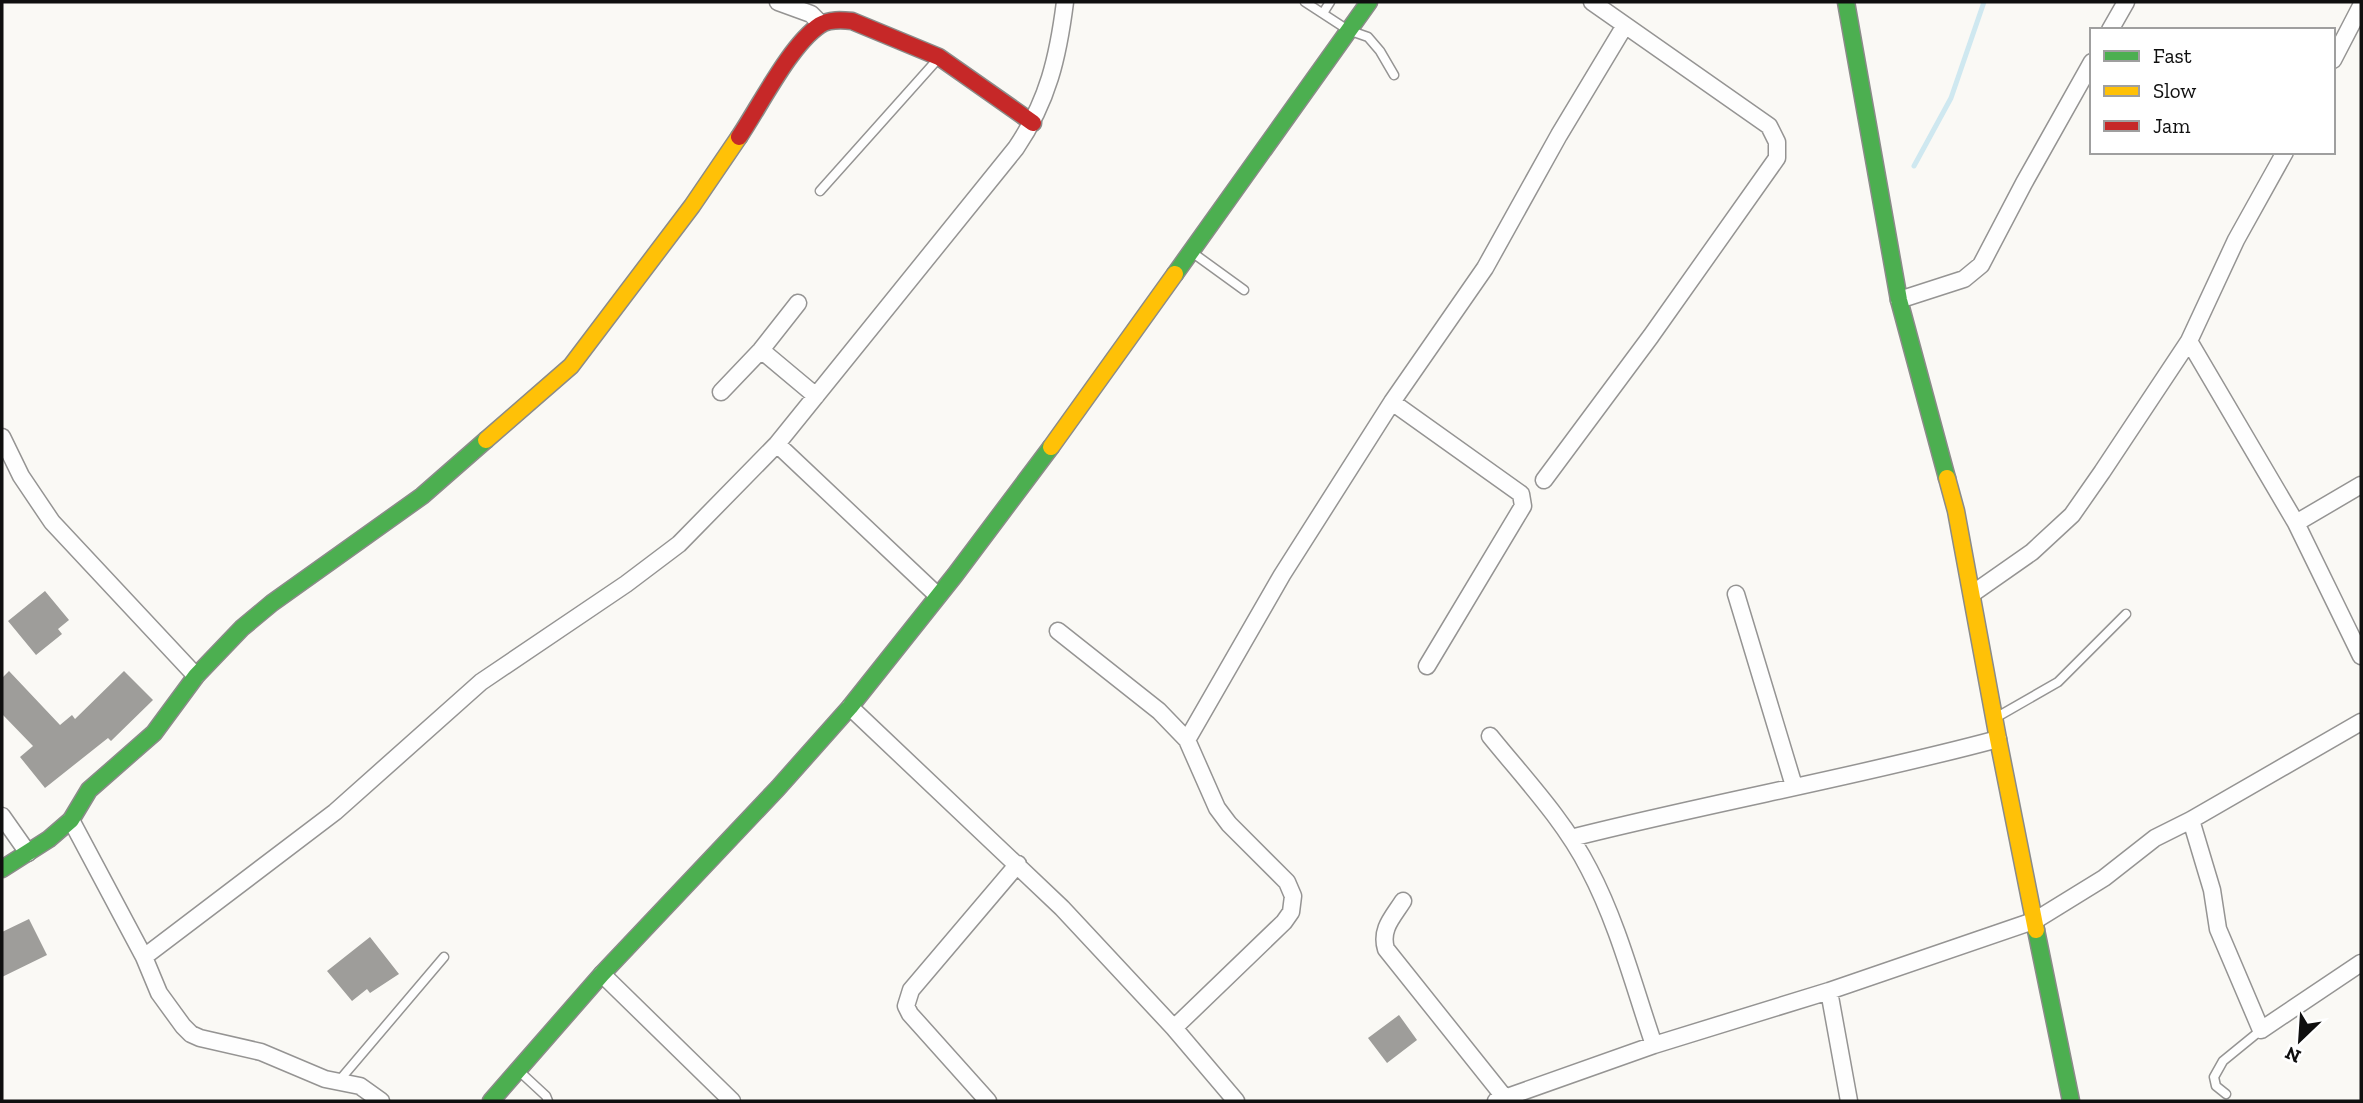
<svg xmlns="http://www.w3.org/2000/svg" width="2363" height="1103" viewBox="0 0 2363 1103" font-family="'Zilla Slab',serif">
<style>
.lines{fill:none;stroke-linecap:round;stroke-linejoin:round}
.stream{stroke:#cfe8f0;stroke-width:5}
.building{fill:#9e9d9a}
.lane-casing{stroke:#959493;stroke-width:11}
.street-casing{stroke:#959493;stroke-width:19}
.fast-casing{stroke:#8b8b89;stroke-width:19}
.slow-casing{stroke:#8b8b89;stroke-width:19}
.jam-casing{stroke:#8b8b89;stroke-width:19}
.lane{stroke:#fefefe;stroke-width:8}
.street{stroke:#fefefe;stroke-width:16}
.fast{stroke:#4caf50;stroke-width:16}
.slow{stroke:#ffc107;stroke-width:16}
.jam{stroke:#c62828;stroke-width:16}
</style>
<rect width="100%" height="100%" fill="#faf9f5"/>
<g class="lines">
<path class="stream" d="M 1914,166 L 1951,98 L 1984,2"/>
</g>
<path class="building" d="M 45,591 L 69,620 L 58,629 L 62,634 L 36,655 L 8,621 Z
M 9,671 L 60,725 L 72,715 L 75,719 L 124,671 L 153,700 L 111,741 L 108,738 L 45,788 L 20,757 L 33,746 L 2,714 L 2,678 Z
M 29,919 L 47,955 L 2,977 L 2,932 Z
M 370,937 L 399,974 L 370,993 L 367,989 L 352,1001 L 327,971 Z
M 1399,1015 L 1417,1040 L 1387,1063 L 1368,1038 Z"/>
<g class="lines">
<defs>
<path id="lane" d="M 1305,2 L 1348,30 L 1368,37 L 1380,51 L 1394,75
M 1323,13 L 1330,2
M 820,191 L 937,60
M 1193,253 L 1244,290
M 1997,717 L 2058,682 L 2126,614
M 519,1071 L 546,1096 L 548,1101
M 338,1082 L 444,957
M 2226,1094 L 2216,1086 L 2214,1077 L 2223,1061 L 2261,1030"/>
<path id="street" d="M 778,2 L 811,14 L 821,24
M 2110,30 L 2126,2
M 2333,60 L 2361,6
M 1899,300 L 1964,279 L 1981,265 L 2024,183 L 2092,62
M 2189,341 L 2296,523 L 2361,656
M 761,350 L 816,396
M 721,392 L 761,350 L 798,303
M 1392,402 L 1521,494 L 1523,506 L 1427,666
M 2,437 L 21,476 L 52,522 L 196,676
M 777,444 L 938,596
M 1544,480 L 1651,336 L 1777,158 L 1777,142 L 1769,126 L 1592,2
M 2296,523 L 2361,485
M 1736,594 L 1794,786
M 1972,594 L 2032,552 L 2072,515 L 2102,472 L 2189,341 L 2236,240 L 2285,152
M 1058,631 L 1159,711 L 1187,740 L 1217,808 L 1229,824 L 1287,882 L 1293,896 L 1291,912 L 1284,922 L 1174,1028
M 850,707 L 1062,908 L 1174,1028 L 1236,1101
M 1490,736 C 1524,778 1564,820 1589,869 C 1618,924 1634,987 1654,1045
M 1187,740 L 1282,575 L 1392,402 L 1485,268 L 1559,135 L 1624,27
M 2,816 L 28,853
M 71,820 L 144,957 L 159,993 L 183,1026 L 191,1034 L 200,1038 L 261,1052 L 325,1079 L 360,1086 L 381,1101
M 2191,820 L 2212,890 L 2218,929 L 2261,1030 L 2361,963
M 1571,838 C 1713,802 1857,777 1998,739
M 1403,901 C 1393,917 1380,929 1386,949 L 1505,1098
M 144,957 L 335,812 L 481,682 L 626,584 L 679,544 L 777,444 L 1016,148 C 1048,101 1058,57 1065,2
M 602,974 L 732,1101
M 1829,991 L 1849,1101
M 988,1101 L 910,1014 L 906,1006 L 911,990 L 1018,864
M 1496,1101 L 1654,1045 L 1829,991 L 2036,920 L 2104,878 L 2155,838 L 2191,820 L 2361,722"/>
<path id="fast" d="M 1846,2 L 1899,300 L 1947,478
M 1175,274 L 1369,2
M 2,869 L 49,839 L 71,820 L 89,790 L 154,733 L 196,676 L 242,628 L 272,603 L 422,496 L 486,440
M 2036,930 L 2071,1101
M 491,1101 L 602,974 L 778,788 L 850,707 L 955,575 L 1051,447"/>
<path id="slow" d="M 486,440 L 571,366 L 692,206 L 739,137
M 1051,447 L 1175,274
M 1947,478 L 1956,511 L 1998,739 L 2036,930"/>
<path id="jam" d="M 739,137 C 760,106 790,45 820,25 C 829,19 842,20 852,21 L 939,57 L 1033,123"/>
</defs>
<use href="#lane" class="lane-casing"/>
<use href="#street" class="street-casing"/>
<use href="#fast" class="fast-casing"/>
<use href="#slow" class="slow-casing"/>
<use href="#jam" class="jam-casing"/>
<use href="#lane" class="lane"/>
<use href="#street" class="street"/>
<use href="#fast" class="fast"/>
<use href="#slow" class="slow"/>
<use href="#jam" class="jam"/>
</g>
<rect width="2363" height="1103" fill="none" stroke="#0f0f0f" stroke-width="7"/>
<rect x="2090" y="28" width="245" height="126" fill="#ffffff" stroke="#9f9f9f" stroke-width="2"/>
<rect x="2104" y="51" width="35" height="10" fill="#4caf50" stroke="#9f9f9f" stroke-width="2"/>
<text x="2153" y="63" font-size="21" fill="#0f0f0f">Fast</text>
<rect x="2104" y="86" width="35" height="10" fill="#ffc107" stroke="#9f9f9f" stroke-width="2"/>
<text x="2153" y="98" font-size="21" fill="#0f0f0f">Slow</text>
<rect x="2104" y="121" width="35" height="10" fill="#c62828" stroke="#9f9f9f" stroke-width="2"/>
<text x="2153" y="133" font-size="21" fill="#0f0f0f">Jam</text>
<g transform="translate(2300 1040) rotate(205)" stroke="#ffffff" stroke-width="5" paint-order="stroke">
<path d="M0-5L12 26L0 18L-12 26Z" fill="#0f0f0f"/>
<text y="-10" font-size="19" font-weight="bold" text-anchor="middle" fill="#0f0f0f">N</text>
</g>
</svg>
